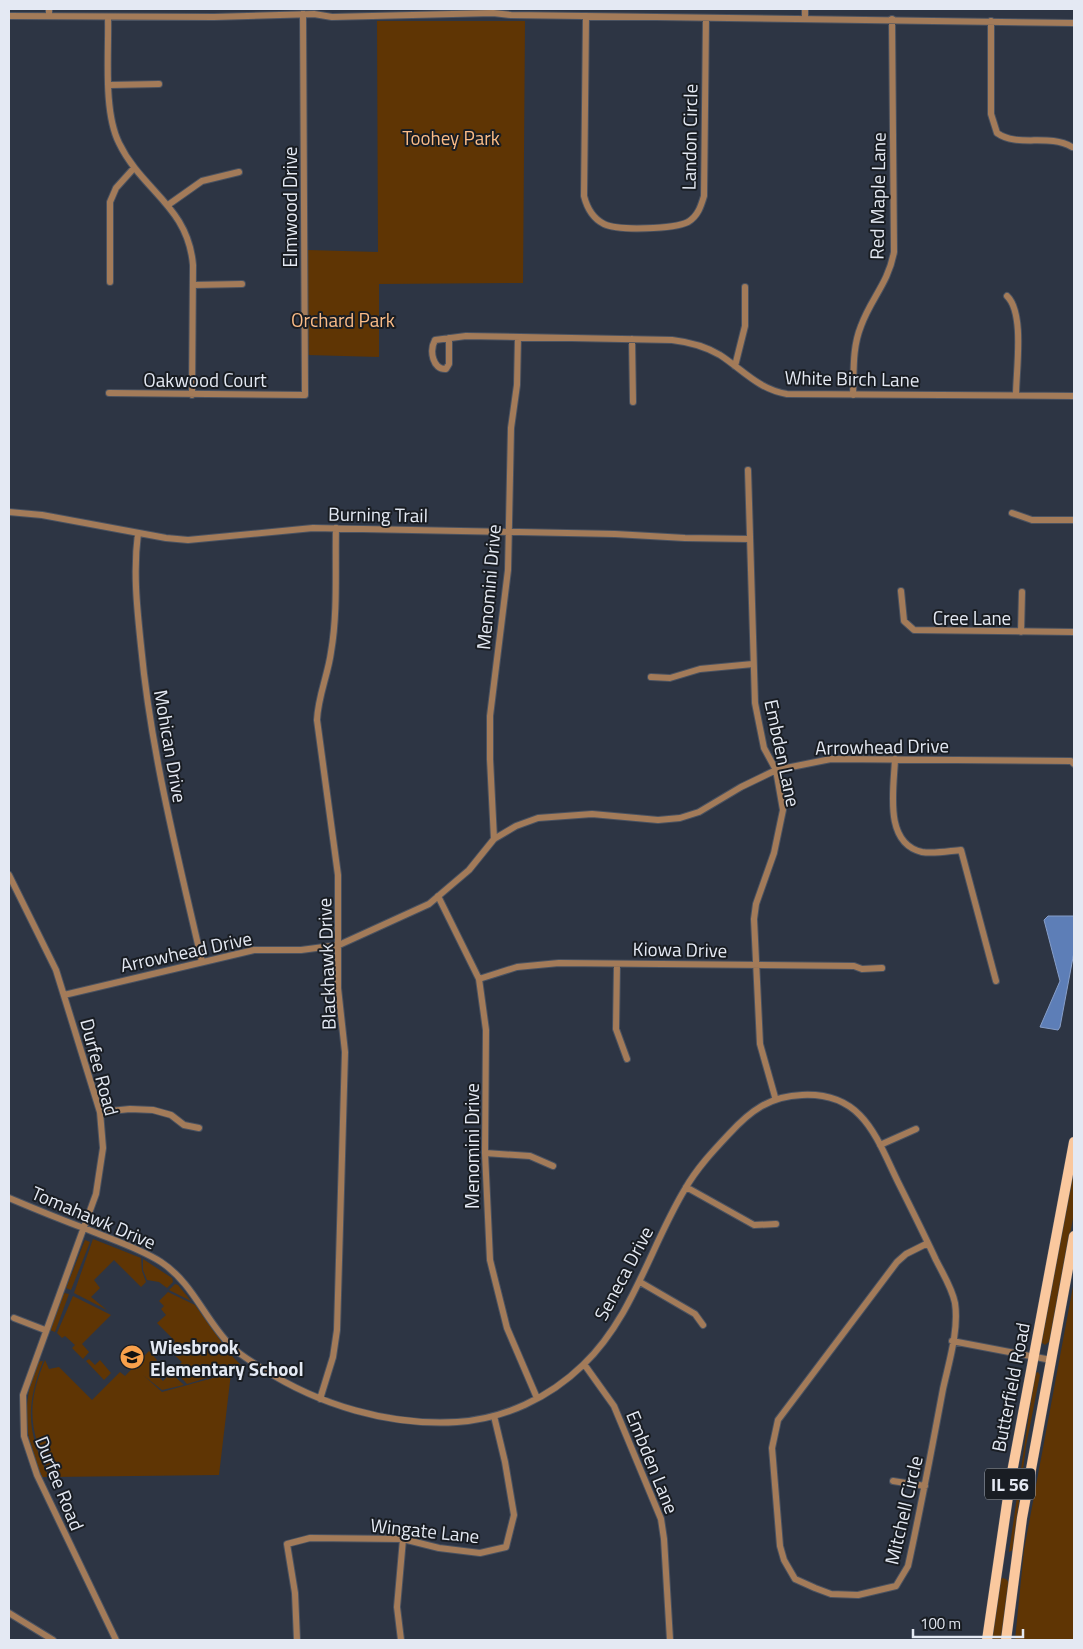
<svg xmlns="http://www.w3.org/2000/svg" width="1083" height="1649" viewBox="0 0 1083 1649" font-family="'Titillium Web',sans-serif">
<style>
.green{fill:#5f3504}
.water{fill:#5d7eb7;stroke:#869ec9}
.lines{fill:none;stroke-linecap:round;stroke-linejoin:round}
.minor-casing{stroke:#4a5260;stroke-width:8}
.primary-casing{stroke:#4a5260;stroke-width:11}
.minor{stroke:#a37b59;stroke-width:6}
.primary{stroke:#fac89e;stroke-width:10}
.labels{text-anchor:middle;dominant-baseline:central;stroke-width:4;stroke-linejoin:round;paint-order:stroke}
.shield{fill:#191d23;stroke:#a7acb5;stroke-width:1}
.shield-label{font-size:18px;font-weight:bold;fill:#e4e9f3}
.park-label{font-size:19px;fill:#fbbc87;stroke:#191d23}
.street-label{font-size:19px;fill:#e4e9f3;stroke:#191d23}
.poi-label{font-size:19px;font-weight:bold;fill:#e4e9f3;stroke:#191d23;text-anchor:start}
</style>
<rect width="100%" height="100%" fill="#2d3544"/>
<path class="green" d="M 377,21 L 525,21 L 523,283 L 379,284 L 379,357 L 307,355 L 308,250 L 378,252 Z
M 1074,1165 L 1074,1213 L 1050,1341 L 1045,1345 L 1041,1342 Z
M 93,1239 L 141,1258 L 142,1271 L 146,1282 L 141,1287 L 114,1260 L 94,1280 L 100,1288 L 91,1297 L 107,1310 L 74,1293 Z
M 85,1240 L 90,1242 L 71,1290 L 66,1288 Z
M 143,1259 L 172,1278 L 173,1282 L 167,1288 L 159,1282 L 147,1280 L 143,1270 Z
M 1074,1281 L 1074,1640 L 1015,1640 L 1024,1550 Z
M 175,1284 L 178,1285 L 191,1301 L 169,1290 Z
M 168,1292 L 195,1305 L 231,1355 L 243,1367 L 187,1384 L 174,1370 L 182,1362 L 168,1349 L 175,1341 L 157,1323 L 166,1315 L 161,1309 L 164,1306 L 159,1301 Z
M 64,1293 L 69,1294 L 55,1332 L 50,1330 Z
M 73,1296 L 111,1315 L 82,1344 L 89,1352 L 83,1359 L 72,1348 L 75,1345 L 65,1336 L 62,1338 L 57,1333 Z
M 149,1351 L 157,1360 L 150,1368 L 163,1381 L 171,1373 L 184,1385 L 162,1390 L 143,1375 L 162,1392 L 231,1373 L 219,1475 L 51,1477 C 30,1431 25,1408 45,1360 L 49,1369 L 59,1367 L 92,1400 L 120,1372 L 125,1376 Z
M 89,1359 L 95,1365 L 100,1360 L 111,1373 L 104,1380 L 86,1361 Z
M 43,1361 C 25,1408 27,1432 49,1477 L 42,1477 C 23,1434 22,1406 37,1362 Z
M 1038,1372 L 1040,1375 L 1026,1446 L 1013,1550 L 1009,1552 L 1035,1373 Z
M 1002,1578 L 1006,1579 L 1009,1583 L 1002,1640 L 992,1640 L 1000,1581 Z"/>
<path class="water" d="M 1048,916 L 1074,916 L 1074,952 L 1060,1027 L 1058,1030 L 1040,1027 L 1060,981 L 1044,920 Z"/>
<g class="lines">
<defs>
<path id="minor" d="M 9,16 L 214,17 L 314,14 L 332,17 L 493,13 L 511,15 L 1074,23
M 49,16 L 49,9
M 586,16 L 584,196 C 587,208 592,218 604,224 C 618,231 674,229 688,222 C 698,216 701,206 704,196 L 706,18
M 108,17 C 109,53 103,111 119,143 C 142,191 188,206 193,265 L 192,395
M 805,19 L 805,9
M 991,21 L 991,114 L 997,133 C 1018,148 1048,133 1072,147
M 110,85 L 159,84
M 168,205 L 202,181 L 239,172
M 110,282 L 110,202 L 116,188 L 134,168
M 193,285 L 242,284
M 1007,296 C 1025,313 1016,371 1016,395
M 449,338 L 449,364 L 446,369 C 433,370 429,351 435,340 L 466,336 L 672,340 C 689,342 705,346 720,355 C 743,370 758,389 787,394 L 1074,396
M 632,339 L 633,402
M 735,366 L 745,326 L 745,287
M 109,393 L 305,395 L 303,14
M 853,395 C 854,372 852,348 861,326 C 871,298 888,284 894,252 L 892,19
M 748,470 L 755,703 L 764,748 L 776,770 L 783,810 L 774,853 L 756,904 L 754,919 L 760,1044 L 775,1097
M 9,512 L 42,515 L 166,538 L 188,540 L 313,528 L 615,534 L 685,538 L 749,539
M 1012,513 L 1032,520 L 1074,520
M 138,533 C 133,572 137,608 141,646 C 151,753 178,857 202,962
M 901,591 L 904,621 L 914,630 L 1074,632
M 1021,632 L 1022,592
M 651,677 L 670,678 L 700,669 L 753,664
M 895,759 C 894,788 883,843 922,852 C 934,854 949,851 961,850 L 996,981
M 494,839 L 490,759 L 490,716 L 508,570 L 511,428 L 517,385 L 518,337
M 9,875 L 56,970 L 100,1112 L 103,1148 L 96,1194 L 23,1395 L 24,1436 L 37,1475 L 116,1640
M 438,896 L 479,979 L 486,1030 L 485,1153 L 490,1260 L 507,1328 L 537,1398
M 617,964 L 616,1029 L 627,1059
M 479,979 L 517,967 L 559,963 L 854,966 L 862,969 L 882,968
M 64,995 L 254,950 L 301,950 L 339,945 L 429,904 L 469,870 L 494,839 L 516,826 L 538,818 L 592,814 L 658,820 L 680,818 L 699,812 L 741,787 L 776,770 L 831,759 L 1071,761 L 1074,764
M 100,1112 L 130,1109 L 153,1110 L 171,1115 L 184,1125 L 199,1128
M 880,1145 L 916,1129
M 485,1153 L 530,1156 L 553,1166
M 686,1187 L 754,1225 L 776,1224
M 9,1198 C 35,1209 62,1220 89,1230 C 113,1240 139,1248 161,1262 C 193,1283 205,1320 231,1346 C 240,1355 252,1362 263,1369 C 319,1405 389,1426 457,1422 C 504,1419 549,1398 583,1365 C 633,1317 650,1247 685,1189 C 697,1168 713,1151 729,1134 C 750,1111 770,1096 802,1095 C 863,1092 876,1137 898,1182 C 911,1208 924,1234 936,1260 C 943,1274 952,1288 955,1303 C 959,1330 949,1362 943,1389 C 932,1448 921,1507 908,1566 L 896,1586 L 858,1595 L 831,1594 L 815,1588 L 795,1579 L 784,1560 L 780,1546 L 772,1448 L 778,1420 L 897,1262 L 906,1254 L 928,1243
M 640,1282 L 695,1314 L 703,1325
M 14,1318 L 45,1330
M 952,1341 L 1051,1360
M 584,1364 L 614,1406 L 661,1519 L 664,1539 L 670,1640
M 320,1399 L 333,1357 L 337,1330 L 345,1052 L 338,988 L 338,875 L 317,720 C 318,696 328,675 331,652 C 338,612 335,569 336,528
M 893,1481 L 925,1486
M 9,1613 L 53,1640
M 297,1640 L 295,1593 L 287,1544 L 310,1538 L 403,1539 L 439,1548 L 480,1553 L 506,1547 L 514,1515 L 505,1462 L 494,1416
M 401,1640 L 397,1607 L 403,1539"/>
<path id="primary" d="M 987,1640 L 1010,1483 L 1074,1142
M 1006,1640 L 1022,1518 L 1074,1236"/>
</defs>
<use href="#minor" class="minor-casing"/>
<use href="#primary" class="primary-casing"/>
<use href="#minor" class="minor"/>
<use href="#primary" class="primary"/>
</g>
<defs>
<symbol id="school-disc" viewBox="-11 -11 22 22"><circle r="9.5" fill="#f8a04b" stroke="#191d23"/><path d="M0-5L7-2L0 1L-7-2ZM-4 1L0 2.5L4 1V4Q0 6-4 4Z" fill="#111"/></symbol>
</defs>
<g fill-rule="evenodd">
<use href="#school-disc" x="118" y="1343" width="28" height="28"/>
</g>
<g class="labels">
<rect class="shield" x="985" y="1468.5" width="50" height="31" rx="4"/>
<g class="shield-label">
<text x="1010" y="1484">IL 56</text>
</g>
<g class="park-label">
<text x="451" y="137">Toohey Park</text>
<text x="343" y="319">Orchard Park</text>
</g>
<g class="street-label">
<text transform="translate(689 137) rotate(-89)">Landon Circle</text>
<text transform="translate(877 196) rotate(-89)">Red Maple Lane</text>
<text transform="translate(289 207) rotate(-90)">Elmwood Drive</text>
<text transform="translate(852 378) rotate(1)">White Birch Lane</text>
<text x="205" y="379">Oakwood Court</text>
<text transform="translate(378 514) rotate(1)">Burning Trail</text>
<text transform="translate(488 587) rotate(-85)">Menomini Drive</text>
<text x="972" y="617">Cree Lane</text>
<text transform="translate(171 746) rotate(80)">Mohican Drive</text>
<text transform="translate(882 746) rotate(-1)">Arrowhead Drive</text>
<text transform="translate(783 753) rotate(78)">Embden Lane</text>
<text transform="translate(680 949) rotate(1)">Kiowa Drive</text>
<text transform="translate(186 951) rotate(-12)">Arrowhead Drive</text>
<text transform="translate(326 964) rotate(-92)">Blackhawk Drive</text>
<text transform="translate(100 1067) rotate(75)">Durfee Road</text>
<text transform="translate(471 1146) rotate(-90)">Menomini Drive</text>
<text transform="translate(94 1217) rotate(23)">Tomahawk Drive</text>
<text transform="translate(623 1273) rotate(-62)">Seneca Drive</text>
<text transform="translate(1010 1387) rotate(-79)">Butterfield Road</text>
<text transform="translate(653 1462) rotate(68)">Embden Lane</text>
<text transform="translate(60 1483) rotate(68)">Durfee Road</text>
<text transform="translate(903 1510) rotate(-77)">Mitchell Circle</text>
<text transform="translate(425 1530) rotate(6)">Wingate Lane</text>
</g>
<g class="poi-label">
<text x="150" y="1346">Wiesbrook<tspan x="150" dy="22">Elementary School</tspan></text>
</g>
</g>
<rect width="1083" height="1649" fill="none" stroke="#e4e9f3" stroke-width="20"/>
<path d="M913 1629v8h110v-8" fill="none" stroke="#e4e9f3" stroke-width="2.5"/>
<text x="920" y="1629" font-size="15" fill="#e4e9f3" stroke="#191d23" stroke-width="4" paint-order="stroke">100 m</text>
</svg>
